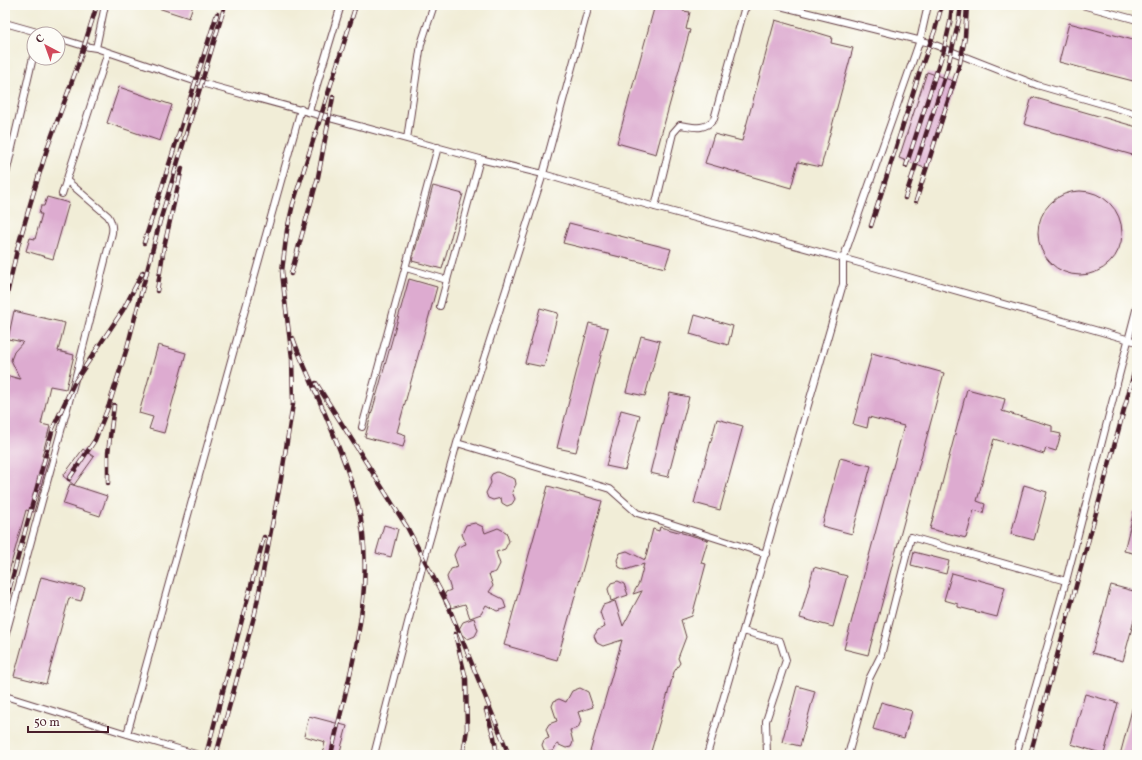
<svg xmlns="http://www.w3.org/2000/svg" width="1142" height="760" viewBox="0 0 1142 760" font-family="Vollkorn,serif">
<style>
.building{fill:#ddabd0}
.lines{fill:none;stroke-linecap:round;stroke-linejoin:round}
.service-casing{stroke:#633e45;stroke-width:8}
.service{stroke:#fff;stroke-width:6}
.rail-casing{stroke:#4a1f2b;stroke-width:4.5}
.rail{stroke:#fdfcf7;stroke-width:3;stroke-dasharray:9;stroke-linecap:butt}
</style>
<rect width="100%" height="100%" fill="#fdfcf7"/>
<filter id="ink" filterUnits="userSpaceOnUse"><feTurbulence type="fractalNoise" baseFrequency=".025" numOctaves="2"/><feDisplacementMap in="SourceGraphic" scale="8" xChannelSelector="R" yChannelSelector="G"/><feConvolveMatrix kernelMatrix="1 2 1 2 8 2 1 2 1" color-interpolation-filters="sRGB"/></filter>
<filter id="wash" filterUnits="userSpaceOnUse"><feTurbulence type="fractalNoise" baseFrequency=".012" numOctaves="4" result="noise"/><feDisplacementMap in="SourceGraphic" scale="16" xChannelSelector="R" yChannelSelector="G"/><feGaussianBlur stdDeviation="0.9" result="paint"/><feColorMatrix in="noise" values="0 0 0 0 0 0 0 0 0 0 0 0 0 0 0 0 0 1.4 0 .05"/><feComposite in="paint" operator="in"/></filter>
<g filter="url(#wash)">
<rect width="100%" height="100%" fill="#f1edd7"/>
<g id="blocks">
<path class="building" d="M 155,5 L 193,5 L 189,18 L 155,7 Z
M 655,5 L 685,5 L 683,11 L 690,12 L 686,29 L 690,30 L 656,154 L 617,143 Z
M 775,20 L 832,37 L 831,43 L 853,48 L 821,167 L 798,162 L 791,188 L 705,163 L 714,134 L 742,141 Z
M 1069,23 L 1137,41 L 1137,82 L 1059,62 Z
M 927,72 L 956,82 L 927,169 L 899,158 Z
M 119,87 L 172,105 L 160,141 L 107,123 Z
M 1032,97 L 1137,127 L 1137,152 L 1136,156 L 1024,124 Z
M 433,186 L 463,194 L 442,269 L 412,261 Z
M1038 233a42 42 0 1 1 84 0a42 42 0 1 1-84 0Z
M 47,197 L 69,203 L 53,259 L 26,251 L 30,238 L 35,239 L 42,214 L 39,214 L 41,206 L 44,206 Z
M 569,223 L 671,249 L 665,268 L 563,243 Z
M 409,279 L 437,287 L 397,432 L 406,435 L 403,447 L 365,437 Z
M 540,308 L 558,313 L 544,367 L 525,363 Z
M 14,311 L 65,323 L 58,351 L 74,355 L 66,389 L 50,386 L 41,424 L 50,426 L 42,456 L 49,457 L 34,512 L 26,510 L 8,575 L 5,575 L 5,393 L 9,376 L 20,379 L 11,360 L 14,352 L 23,342 L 8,339 Z
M 695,315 L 733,326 L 728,345 L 690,334 Z
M 589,323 L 608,328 L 576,452 L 557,448 Z
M 641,336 L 660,341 L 645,396 L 626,392 Z
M 158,345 L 186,353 L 164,433 L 149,429 L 153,417 L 139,413 Z
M 872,353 L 944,373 L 868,655 L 844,649 L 904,426 L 869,417 L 867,428 L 853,424 Z
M 967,389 L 1005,399 L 1002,411 L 1052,426 L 1052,432 L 1061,434 L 1056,451 L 1046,448 L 1044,454 L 994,439 L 977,501 L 985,504 L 983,513 L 974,510 L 966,538 L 930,529 Z
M 670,393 L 689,397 L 668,477 L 650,473 Z
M 621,410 L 640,415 L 625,470 L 606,466 Z
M 717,419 L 743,426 L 720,510 L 694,503 Z
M 83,449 L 94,457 L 74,485 L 63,476 Z
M 840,458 L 871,466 L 852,534 L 822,526 Z
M 497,472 L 515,479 L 516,484 L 512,492 L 515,499 L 512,504 L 507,506 L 502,503 L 501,498 L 493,500 L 488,498 L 486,493 L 491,483 L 490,478 L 492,474 Z
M 70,484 L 107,496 L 100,516 L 63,504 Z
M 1024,485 L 1047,492 L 1034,540 L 1011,534 Z
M 548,486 L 602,501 L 557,660 L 504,645 Z
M 1134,511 L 1137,512 L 1137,554 L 1124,551 Z
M 475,523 L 483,527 L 485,533 L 498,528 L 506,532 L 509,541 L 505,549 L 496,552 L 500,564 L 496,572 L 489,574 L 493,586 L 489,592 L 503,599 L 506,608 L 497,611 L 486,605 L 481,614 L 470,618 L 465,604 L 451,608 L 445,605 L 443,598 L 446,592 L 451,590 L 447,577 L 451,569 L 458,567 L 454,555 L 458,547 L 466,544 L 462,534 L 466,525 Z
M 384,525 L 398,529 L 391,557 L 376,553 Z
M 660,527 L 708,540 L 701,563 L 706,564 L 692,616 L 681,620 L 686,637 L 678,658 L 680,663 L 674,672 L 650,755 L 589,755 L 622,640 L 603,646 L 597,643 L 594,636 L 598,630 L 605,627 L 600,612 L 603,605 L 615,601 L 623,626 L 642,591 L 633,594 L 639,583 L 644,564 L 625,570 L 619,567 L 617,560 L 620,553 L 627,551 L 645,560 L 653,529 L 659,531 Z
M 914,552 L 949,561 L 946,574 L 911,565 Z
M 814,567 L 847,576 L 833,627 L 800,618 Z
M 952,573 L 1005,587 L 997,617 L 958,607 L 958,604 L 944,600 Z
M 41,577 L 85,588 L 81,601 L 69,598 L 46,684 L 14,676 Z
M 618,581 L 624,584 L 628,595 L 611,601 L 608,589 L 611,583 Z
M 1111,585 L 1137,592 L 1137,609 L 1123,661 L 1092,653 Z
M 474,618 L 478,630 L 475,636 L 468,639 L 462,635 L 459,629 L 463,622 Z
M 797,686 L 815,691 L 800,746 L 782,742 Z
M 580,688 L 588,692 L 593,707 L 578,712 L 581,721 L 578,728 L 570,730 L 573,742 L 571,747 L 566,748 L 557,744 L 553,751 L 548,752 L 544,750 L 542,745 L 544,740 L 549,738 L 546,729 L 549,724 L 557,721 L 552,706 L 554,701 L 559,699 L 566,702 L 572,691 Z
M 1085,694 L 1118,703 L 1104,754 L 1071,744 Z
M 881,702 L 912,711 L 904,738 L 873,729 Z
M 1134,702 L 1137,702 L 1137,755 L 1120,755 Z
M 309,716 L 347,726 L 339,755 L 323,751 L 325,742 L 304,736 Z"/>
</g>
</g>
<g filter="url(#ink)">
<use href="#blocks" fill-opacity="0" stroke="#633e45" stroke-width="1"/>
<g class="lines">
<defs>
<path id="service" d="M 776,5 L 930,43 L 1037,85 L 1137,114
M 1082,5 L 1137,20
M 5,23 L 44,34
M 58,38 L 84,46 L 96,48 L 194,81 L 480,159 L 543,174 L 655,207 L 856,262 L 1137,342
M 96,48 L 105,5
M 309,111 L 341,5
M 407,139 L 421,44 L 434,5
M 5,178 L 34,53
M 62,194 L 108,52
M 655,207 L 673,133 L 680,125 C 694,127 704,131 714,119 L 744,10 L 748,5
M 406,268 L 447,280
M 440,306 L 480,159
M 362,427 L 438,147
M 457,443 L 610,489 L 637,513 L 766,554
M 743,631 L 780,641 L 786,660 L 766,721 L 767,755
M 5,637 L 74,383 L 112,233 C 113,226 112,222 108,216 L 66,180
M 5,696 L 127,734 L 199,755
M 127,734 L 301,109
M 374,755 L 424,560 L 457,443 L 543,174 L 589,5
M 707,755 L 843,284 L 843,259 L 920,40 L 928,5
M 848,755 L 869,679 L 881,655 L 911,537 L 1066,581
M 1016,755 L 1066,581 L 1137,306"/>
</defs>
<use href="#service" class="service-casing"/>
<use href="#service" class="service"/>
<defs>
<path id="rail" d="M 906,166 L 944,49 L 950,23 L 952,5
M 905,198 L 947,70 L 959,20 L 961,5
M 916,201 L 960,63 L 965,37 L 967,5
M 871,226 L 920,71 L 935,30 L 942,5
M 144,243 L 217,14
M 291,274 L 318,177 L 333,97
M 157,291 L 164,247 L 182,168
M 5,303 L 18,246 L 34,191 L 48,146 L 78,65 L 97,5
M 293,338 C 298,353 305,367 311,381 C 326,417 343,453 354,491 C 381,577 351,666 332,750
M 316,383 L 407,527 L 448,605 L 509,755
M 69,479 L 95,440 L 109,405 L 127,348 L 160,221 L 225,5
M 108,483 L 108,453 L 114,405
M 5,605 L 53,428 L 74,383 L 123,310 L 143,272
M 455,634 L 466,679 L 467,729 L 463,755
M 486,710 L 494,737 L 497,755
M 206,755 L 264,537
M 216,755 L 255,613 L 281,479 L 293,404 L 292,358 L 285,301 L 282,271 L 287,230 L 293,204 L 356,5
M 1030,755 L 1137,362"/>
</defs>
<use href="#rail" class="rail-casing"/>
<use href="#rail" class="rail"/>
</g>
</g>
<rect width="1142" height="760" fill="none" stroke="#fdfcf7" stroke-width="20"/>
<g transform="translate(46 46) rotate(319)"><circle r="19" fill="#fdfcf7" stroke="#b5a4a5"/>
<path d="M0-3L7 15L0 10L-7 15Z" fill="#d1495b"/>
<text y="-6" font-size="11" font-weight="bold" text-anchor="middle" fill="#4a1f2b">С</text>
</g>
<path d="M28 726v6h80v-6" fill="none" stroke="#4a1f2b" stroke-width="2"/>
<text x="34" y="726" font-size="12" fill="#4a1f2b" stroke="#fdfcf7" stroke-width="3" paint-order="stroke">50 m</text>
</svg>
